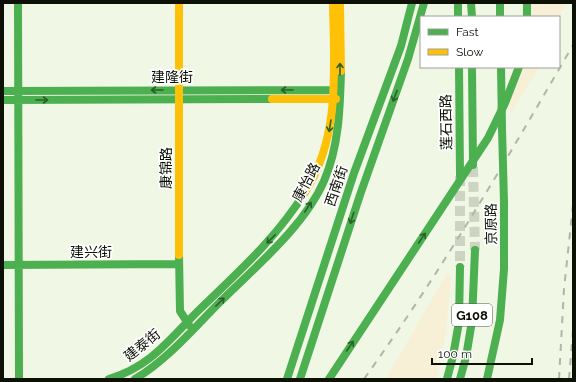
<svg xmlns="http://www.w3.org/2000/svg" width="576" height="382" viewBox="0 0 576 382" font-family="Raleway,'Noto Sans SC',sans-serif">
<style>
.green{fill:#f8efd7}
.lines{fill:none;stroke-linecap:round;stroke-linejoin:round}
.highway-tunnel{stroke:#ced4c3;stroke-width:10;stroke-dasharray:10 5;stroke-linecap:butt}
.fast{stroke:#4caf50;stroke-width:8}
.slow{stroke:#ffc107;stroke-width:8}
.rail{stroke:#afb6aa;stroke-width:2;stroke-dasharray:7 7;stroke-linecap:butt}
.fast-bridge{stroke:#4caf50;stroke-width:8}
.oneway{stroke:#2c602a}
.labels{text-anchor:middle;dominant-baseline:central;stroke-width:3.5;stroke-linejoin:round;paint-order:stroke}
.shield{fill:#fff;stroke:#555850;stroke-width:1}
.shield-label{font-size:13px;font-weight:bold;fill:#0c1005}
.street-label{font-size:14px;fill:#0c1005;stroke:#fff}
</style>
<rect width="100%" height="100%" fill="#f0f7e5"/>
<path class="green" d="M 522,3 L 566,3 L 559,17 L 522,17 Z
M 513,67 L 539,67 L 511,113 L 506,90 Z
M 447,273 L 451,276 L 446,332 L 436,379 L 386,379 Z"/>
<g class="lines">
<path class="highway-tunnel" d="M 473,167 L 475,250
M 460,176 L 460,267"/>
<path class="fast" d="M 18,3 L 19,379
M 458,3 L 458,17
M 471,3 L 472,17
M 500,3 L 500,17
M 527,3 L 527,17
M 459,67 L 460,176
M 472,67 L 473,165
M 501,67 L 502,128
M 3,91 L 338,90
M 3,100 L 272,99
M 179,255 L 180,311 L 189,325
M 3,265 L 179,264
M 109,379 C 150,367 169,340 197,312 C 236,274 276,239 305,192
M 135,379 C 167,360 193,329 220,302 C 255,267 304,227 324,181 C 339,147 340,108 341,71
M 287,379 L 354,173 L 401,46 L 412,3
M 300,379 L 360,195 L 408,59 L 424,3
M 447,379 L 453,356 L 459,322 L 460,267
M 460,379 L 466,357 L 472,321 L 475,250
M 487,379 L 500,320 L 504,269 L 504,202"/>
<path class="slow" d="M 179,3 L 179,255
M 340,3 L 341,71
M 272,99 L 336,99
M 305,192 C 341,136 334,67 333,3"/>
<path class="rail" d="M 364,379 C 441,272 507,159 573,45
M 559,379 L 564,289 L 573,205
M 569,379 L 573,331"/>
<path class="fast-bridge" d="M 502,128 L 504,202
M 329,379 L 488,138 L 505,103 L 519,67"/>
</g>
<defs><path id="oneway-shaft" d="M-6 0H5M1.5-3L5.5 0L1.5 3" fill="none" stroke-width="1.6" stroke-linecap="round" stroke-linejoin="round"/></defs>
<g class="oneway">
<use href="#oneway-shaft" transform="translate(340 69) rotate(-90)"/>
<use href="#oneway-shaft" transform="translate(157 90) rotate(180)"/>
<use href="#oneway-shaft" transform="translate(287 90) rotate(180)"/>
<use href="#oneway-shaft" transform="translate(395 96) rotate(110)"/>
<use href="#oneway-shaft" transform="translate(42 100)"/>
<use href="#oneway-shaft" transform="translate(330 126) rotate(99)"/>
<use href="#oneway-shaft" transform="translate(308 207) rotate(-57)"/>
<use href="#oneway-shaft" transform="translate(352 218) rotate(108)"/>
<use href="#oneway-shaft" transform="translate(422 238) rotate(-56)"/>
<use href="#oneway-shaft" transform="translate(271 239) rotate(134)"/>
<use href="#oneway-shaft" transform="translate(220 302) rotate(-45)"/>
<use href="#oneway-shaft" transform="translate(350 346) rotate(-56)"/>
</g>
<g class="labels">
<rect class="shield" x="452" y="304" width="40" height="22" rx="3"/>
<g class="shield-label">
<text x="472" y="315">G108</text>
</g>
<g class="street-label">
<text x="172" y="77">建隆街</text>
<text transform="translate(446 122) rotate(-91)">莲石西路</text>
<text transform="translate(166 168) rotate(-90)">康锦路</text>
<text transform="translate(306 182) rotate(-62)">康怡路</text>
<text transform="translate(336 186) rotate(-71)">西南街</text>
<text transform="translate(491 224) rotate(-91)">京原路</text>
<text x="91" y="252">建兴街</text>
<text transform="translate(142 345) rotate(-39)">建泰街</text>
</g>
</g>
<rect width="576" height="382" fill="none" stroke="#0c1005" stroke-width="8"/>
<rect x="420" y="16" width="140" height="52" fill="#ffffff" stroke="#9e9f9b"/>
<rect x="428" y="29" width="20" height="6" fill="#4caf50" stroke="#9e9f9b"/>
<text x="456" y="36" font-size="12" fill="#0c1005">Fast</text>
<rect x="428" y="49" width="20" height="6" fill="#ffc107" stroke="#9e9f9b"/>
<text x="456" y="56" font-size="12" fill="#0c1005">Slow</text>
<path d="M432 358v6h100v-6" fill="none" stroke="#0c1005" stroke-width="2"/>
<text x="438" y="358" font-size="12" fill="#0c1005" stroke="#ffffff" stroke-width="3" paint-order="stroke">100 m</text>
</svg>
